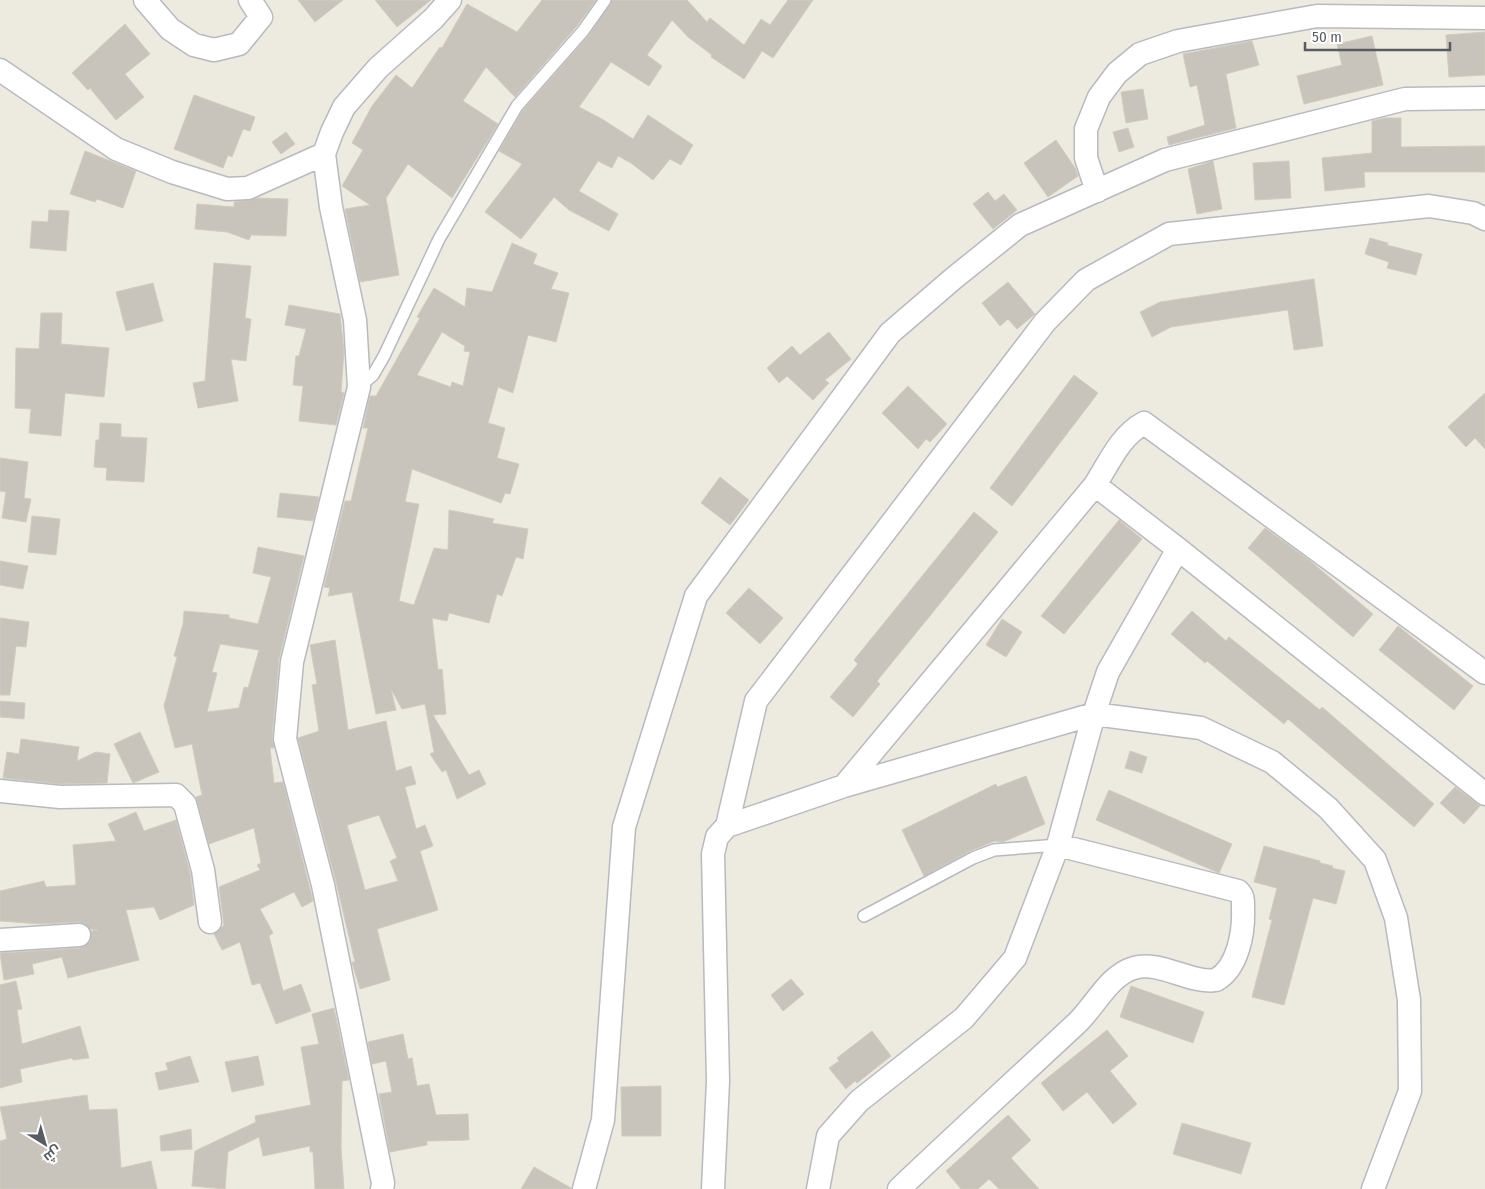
<svg xmlns="http://www.w3.org/2000/svg" width="1485" height="1189" viewBox="0 0 1485 1189" font-family="'Fira Sans Condensed',Cairo,sans-serif">
<style>
.building{fill:#c8c4bc;stroke:#d2ccbd;fill-rule:evenodd}
.lines{fill:none;stroke-linecap:round;stroke-linejoin:round}
.service-casing{stroke:#b7bac0;stroke-width:14}
.minor-casing{stroke:#b7bac0;stroke-width:25}
.service{stroke:#fff;stroke-width:11}
.minor{stroke:#fff;stroke-width:22}
</style>
<rect width="100%" height="100%" fill="#edeadf"/>
<path class="building" d="M 298,0 L 343,0 L 315,22 Z
M 375,0 L 431,0 L 397,27 Z
M 542,0 L 596,0 L 577,26 L 515,97 L 486,67 L 463,101 L 498,124 L 452,198 L 408,164 L 386,198 L 399,275 L 360,282 L 345,209 L 370,205 L 342,186 L 363,150 L 352,143 L 372,106 L 396,75 L 412,88 L 440,47 L 442,48 L 467,4 L 517,32 Z
M 612,0 L 687,0 L 707,22 L 710,18 L 744,45 L 761,19 L 770,25 L 788,0 L 813,0 L 773,58 L 762,51 L 744,79 L 711,57 L 712,55 L 688,37 L 672,20 L 647,55 L 662,66 L 649,86 L 611,62 L 579,107 L 602,119 L 633,139 L 648,115 L 693,145 L 681,165 L 670,159 L 653,180 L 631,163 L 618,156 L 612,168 L 598,161 L 579,191 L 618,214 L 609,231 L 569,210 L 554,197 L 521,239 L 485,212 L 522,164 L 499,151 L 523,110 L 589,35 Z
M 125,24 L 150,54 L 125,74 L 144,97 L 116,120 L 90,88 L 88,90 L 72,73 Z
M 1485,32 L 1485,75 L 1449,77 L 1446,35 Z
M 1372,36 L 1383,85 L 1304,104 L 1297,76 L 1342,65 L 1337,44 Z
M 1252,41 L 1259,65 L 1226,74 L 1236,128 L 1169,145 L 1167,137 L 1205,125 L 1197,85 L 1190,87 L 1183,54 Z
M 1143,89 L 1148,119 L 1126,123 L 1121,92 Z
M 194,95 L 255,117 L 250,131 L 243,129 L 232,157 L 228,155 L 223,168 L 174,149 Z
M 1384,118 L 1401,118 L 1401,147 L 1485,146 L 1485,172 L 1364,172 L 1365,187 L 1325,191 L 1322,158 L 1372,153 L 1372,121 Z
M 1128,128 L 1134,147 L 1119,152 L 1113,132 Z
M 286,132 L 295,144 L 281,154 L 272,142 Z
M 1056,140 L 1075,168 L 1078,176 L 1048,197 L 1024,163 Z
M 85,151 L 136,171 L 123,208 L 97,199 L 95,202 L 70,194 Z
M 1213,161 L 1222,209 L 1197,214 L 1188,169 Z
M 1289,161 L 1291,198 L 1255,200 L 1253,163 Z
M 988,192 L 995,201 L 1004,194 L 1017,210 L 993,229 L 973,204 Z
M 258,198 L 288,199 L 286,236 L 251,235 L 249,240 L 227,232 L 195,229 L 197,204 L 234,207 L 234,202 Z
M 49,210 L 69,211 L 66,251 L 30,248 L 32,221 L 48,222 Z
M 1370,238 L 1388,243 L 1387,245 L 1422,254 L 1416,275 L 1387,268 L 1389,262 L 1365,254 Z
M 512,243 L 537,254 L 533,264 L 558,273 L 551,289 L 569,293 L 556,342 L 528,335 L 513,393 L 498,387 L 488,423 L 505,428 L 497,458 L 519,464 L 510,494 L 505,493 L 501,503 L 412,469 L 405,502 L 419,504 L 399,601 L 414,605 L 434,548 L 448,550 L 449,510 L 494,519 L 492,523 L 528,529 L 523,559 L 516,557 L 502,596 L 497,594 L 489,623 L 449,613 L 447,621 L 432,618 L 438,670 L 442,669 L 446,714 L 433,715 L 469,775 L 479,770 L 486,784 L 457,799 L 446,770 L 442,772 L 430,754 L 434,752 L 425,704 L 402,709 L 391,689 L 396,710 L 376,714 L 352,592 L 328,596 L 330,588 L 324,587 L 345,501 L 351,501 L 368,428 L 363,428 L 370,396 L 376,396 L 420,318 L 417,317 L 434,288 L 465,307 L 467,288 L 492,292 ZM 442,332 L 465,346 L 464,351 L 470,352 L 463,386 L 452,382 L 451,387 L 417,375 Z
M 214,263 L 251,266 L 245,318 L 251,319 L 246,361 L 231,359 L 238,401 L 198,408 L 193,383 L 205,381 Z
M 1314,279 L 1323,346 L 1294,350 L 1288,310 L 1171,327 L 1152,337 L 1140,312 L 1160,302 Z
M 1008,282 L 1035,314 L 1017,329 L 1008,319 L 1000,326 L 982,303 Z
M 153,283 L 163,321 L 126,331 L 116,292 Z
M 289,305 L 340,314 L 344,351 L 341,392 L 344,393 L 336,425 L 299,421 L 303,386 L 293,385 L 296,356 L 299,356 L 306,329 L 285,325 Z
M 41,313 L 62,313 L 61,344 L 109,348 L 104,397 L 65,393 L 61,436 L 29,433 L 31,409 L 15,408 L 16,348 L 39,349 Z
M 829,332 L 851,359 L 825,380 L 829,383 L 813,400 L 787,376 L 779,383 L 767,368 L 792,346 L 800,355 Z
M 1074,375 L 1098,393 L 1012,506 L 990,488 Z
M 908,386 L 947,424 L 930,442 L 926,439 L 918,449 L 882,413 Z
M 1485,393 L 1485,449 L 1475,438 L 1466,447 L 1448,427 Z
M 100,423 L 121,424 L 121,437 L 147,438 L 144,482 L 106,480 L 107,468 L 94,467 L 96,440 L 99,440 Z
M 0,458 L 28,462 L 24,498 L 31,499 L 26,522 L 2,518 L 6,492 L 0,491 Z
M 720,477 L 749,500 L 730,525 L 701,503 Z
M 280,493 L 319,497 L 313,521 L 277,517 Z
M 974,512 L 998,532 L 877,681 L 880,684 L 853,717 L 830,697 L 858,664 L 854,660 Z
M 32,516 L 60,519 L 56,555 L 28,552 Z
M 1119,520 L 1142,539 L 1064,634 L 1041,616 Z
M 1265,528 L 1309,560 L 1373,614 L 1353,637 L 1248,548 Z
M 258,547 L 304,556 L 279,659 L 272,738 L 274,748 L 270,748 L 274,783 L 283,782 L 313,901 L 302,907 L 294,892 L 260,909 L 273,933 L 269,936 L 283,991 L 301,984 L 311,1011 L 276,1024 L 260,983 L 252,985 L 240,942 L 222,950 L 214,934 L 224,925 L 219,887 L 260,870 L 257,865 L 261,863 L 254,828 L 209,844 L 196,797 L 202,795 L 192,744 L 175,748 L 164,706 L 177,657 L 174,656 L 183,624 L 184,611 L 229,615 L 229,618 L 258,624 L 271,577 L 253,573 ZM 220,644 L 259,650 L 248,688 L 244,687 L 239,708 L 207,712 L 217,673 L 212,672 Z
M 0,561 L 28,566 L 23,589 L 0,585 Z
M 749,588 L 783,618 L 760,644 L 726,613 Z
M 1192,611 L 1226,641 L 1229,637 L 1320,710 L 1322,707 L 1434,804 L 1414,827 L 1288,719 L 1284,724 L 1207,661 L 1205,663 L 1171,634 Z
M 0,618 L 29,622 L 26,647 L 16,646 L 10,695 L 0,695 Z
M 1002,619 L 1022,632 L 1006,657 L 986,645 Z
M 1398,626 L 1473,686 L 1454,710 L 1379,650 Z
M 335,640 L 348,730 L 386,721 L 396,771 L 411,766 L 416,784 L 405,787 L 416,829 L 425,825 L 433,846 L 420,851 L 438,910 L 377,929 L 390,980 L 360,989 L 353,966 L 352,962 L 355,962 L 336,882 L 298,738 L 319,731 L 312,685 L 317,684 L 310,645 ZM 379,815 L 397,858 L 390,861 L 398,881 L 365,890 L 347,825 Z
M 0,701 L 25,703 L 24,719 L 0,717 Z
M 140,732 L 159,772 L 133,783 L 114,744 Z
M 21,739 L 79,747 L 77,761 L 96,752 L 110,754 L 107,783 L 61,784 L 3,778 L 7,752 L 19,754 Z
M 1130,751 L 1147,757 L 1142,773 L 1125,768 Z
M 1026,776 L 1045,824 L 1003,842 L 995,841 L 970,851 L 924,876 L 902,830 L 996,784 L 997,787 Z
M 1455,787 L 1480,806 L 1464,824 L 1440,803 Z
M 1109,790 L 1232,844 L 1219,873 L 1096,820 Z
M 136,812 L 144,831 L 176,820 L 190,873 L 194,905 L 160,920 L 154,907 L 126,910 L 139,960 L 68,978 L 62,957 L 32,964 L 34,974 L 4,980 L 0,953 L 80,948 L 90,941 L 91,931 L 98,930 L 90,929 L 85,924 L 79,922 L 40,924 L 0,921 L 0,891 L 44,881 L 46,887 L 76,885 L 73,845 L 116,841 L 108,824 Z
M 1264,846 L 1320,861 L 1320,863 L 1333,866 L 1332,868 L 1345,871 L 1336,904 L 1313,898 L 1284,1005 L 1252,997 L 1272,920 L 1269,919 L 1277,888 L 1254,882 Z
M 791,979 L 804,994 L 783,1011 L 771,995 Z
M 16,981 L 22,1009 L 17,1010 L 22,1044 L 80,1026 L 89,1058 L 73,1060 L 72,1058 L 20,1069 L 22,1082 L 0,1088 L 0,985 Z
M 1131,986 L 1204,1012 L 1193,1043 L 1120,1017 Z
M 334,1008 L 349,1080 L 342,1081 L 341,1147 L 344,1189 L 315,1189 L 313,1152 L 310,1152 L 310,1146 L 263,1156 L 259,1137 L 228,1152 L 225,1189 L 192,1186 L 195,1151 L 256,1122 L 255,1116 L 311,1105 L 301,1047 L 319,1044 L 312,1014 Z
M 1107,1030 L 1128,1056 L 1110,1071 L 1137,1104 L 1113,1124 L 1087,1092 L 1063,1111 L 1041,1083 Z
M 872,1031 L 891,1056 L 857,1083 L 855,1081 L 846,1089 L 829,1068 L 839,1061 L 837,1058 Z
M 403,1034 L 408,1059 L 412,1058 L 417,1086 L 429,1084 L 436,1115 L 468,1114 L 469,1140 L 427,1141 L 427,1145 L 390,1152 L 379,1094 L 392,1092 L 386,1061 L 372,1064 L 368,1042 Z
M 190,1056 L 199,1082 L 159,1090 L 155,1073 L 168,1070 L 166,1063 Z
M 258,1056 L 264,1085 L 232,1092 L 225,1062 Z
M 661,1086 L 661,1136 L 622,1136 L 621,1087 Z
M 87,1095 L 89,1110 L 117,1109 L 121,1168 L 151,1161 L 157,1189 L 0,1189 L 0,1141 L 7,1139 L 0,1107 Z
M 1008,1115 L 1031,1140 L 1011,1158 L 1039,1189 L 999,1189 L 989,1179 L 978,1189 L 961,1189 L 946,1171 Z
M 1182,1123 L 1251,1143 L 1241,1174 L 1173,1154 Z
M 191,1129 L 192,1149 L 161,1151 L 160,1136 Z
M 534,1167 L 571,1188 L 571,1189 L 521,1189 Z"/>
<g class="lines">
<defs>
<path id="service" d="M 359,387 L 373,375 L 384,356 L 439,239 L 517,106 L 583,31 L 605,0
M 864,916 L 973,858 L 994,850 L 1058,845"/>
<path id="minor" d="M 145,0 L 170,29 L 194,45 L 214,50 L 239,44 L 261,17 L 250,0
M 0,70 L 116,149 L 172,172 L 227,189 L 248,188 L 324,154 L 332,132 L 344,107 L 378,68 L 433,19 L 450,0
M 324,154 L 331,207 L 355,320 L 359,387 L 292,662 L 285,739 L 323,885 L 383,1183 L 382,1189
M 1097,191 L 1086,158 L 1086,129 L 1099,97 L 1117,73 L 1140,54 L 1178,41 L 1317,16 L 1485,18
M 1095,485 L 1178,549 L 1485,794
M 844,786 L 1095,485 C 1109,463 1120,436 1144,423 L 1485,673
M 0,791 L 60,797 L 176,795 L 185,804 L 203,870 L 210,922
M 727,826 L 756,701 L 1045,322 L 1086,280 L 1169,234 L 1429,206 L 1473,213 L 1485,219
M 0,940 L 79,935
M 584,1189 L 603,1120 L 624,827 L 696,596 L 890,333 L 954,278 L 1020,225 L 1165,160 L 1405,99 L 1485,98
M 713,1189 L 718,1081 L 713,854 L 717,837 L 727,826 L 844,786 L 1094,714 L 1201,728 L 1272,762 L 1328,808 L 1375,860 L 1396,918 L 1409,1000 L 1410,1091 L 1373,1189
M 818,1189 L 828,1136 L 859,1101 L 964,1018 L 1015,958 L 1058,845 L 1094,714 L 1108,672 L 1178,549
M 899,1189 C 958,1133 1018,1078 1077,1023 C 1095,1006 1109,975 1134,968 C 1159,960 1191,984 1216,980 C 1238,968 1244,932 1243,909 C 1243,902 1244,896 1238,891 L 1058,845"/>
</defs>
<use href="#service" class="service-casing"/>
<use href="#minor" class="minor-casing"/>
<use href="#service" class="service"/>
<use href="#minor" class="minor"/>
</g>
<g transform="translate(45 1144) rotate(143)" stroke="#ffffff" stroke-width="4" paint-order="stroke">
<path d="M0-4L9 19L0 12L-9 19Z" fill="#585c62"/>
<text y="-8" font-size="14" font-weight="bold" text-anchor="middle" fill="#585c62">ش</text>
</g>
<path d="M1305 42v8h145v-8" fill="none" stroke="#585c62" stroke-width="2.5"/>
<text x="1312" y="42" font-size="15" fill="#585c62" stroke="#ffffff" stroke-width="4" paint-order="stroke">50 m</text>
</svg>
